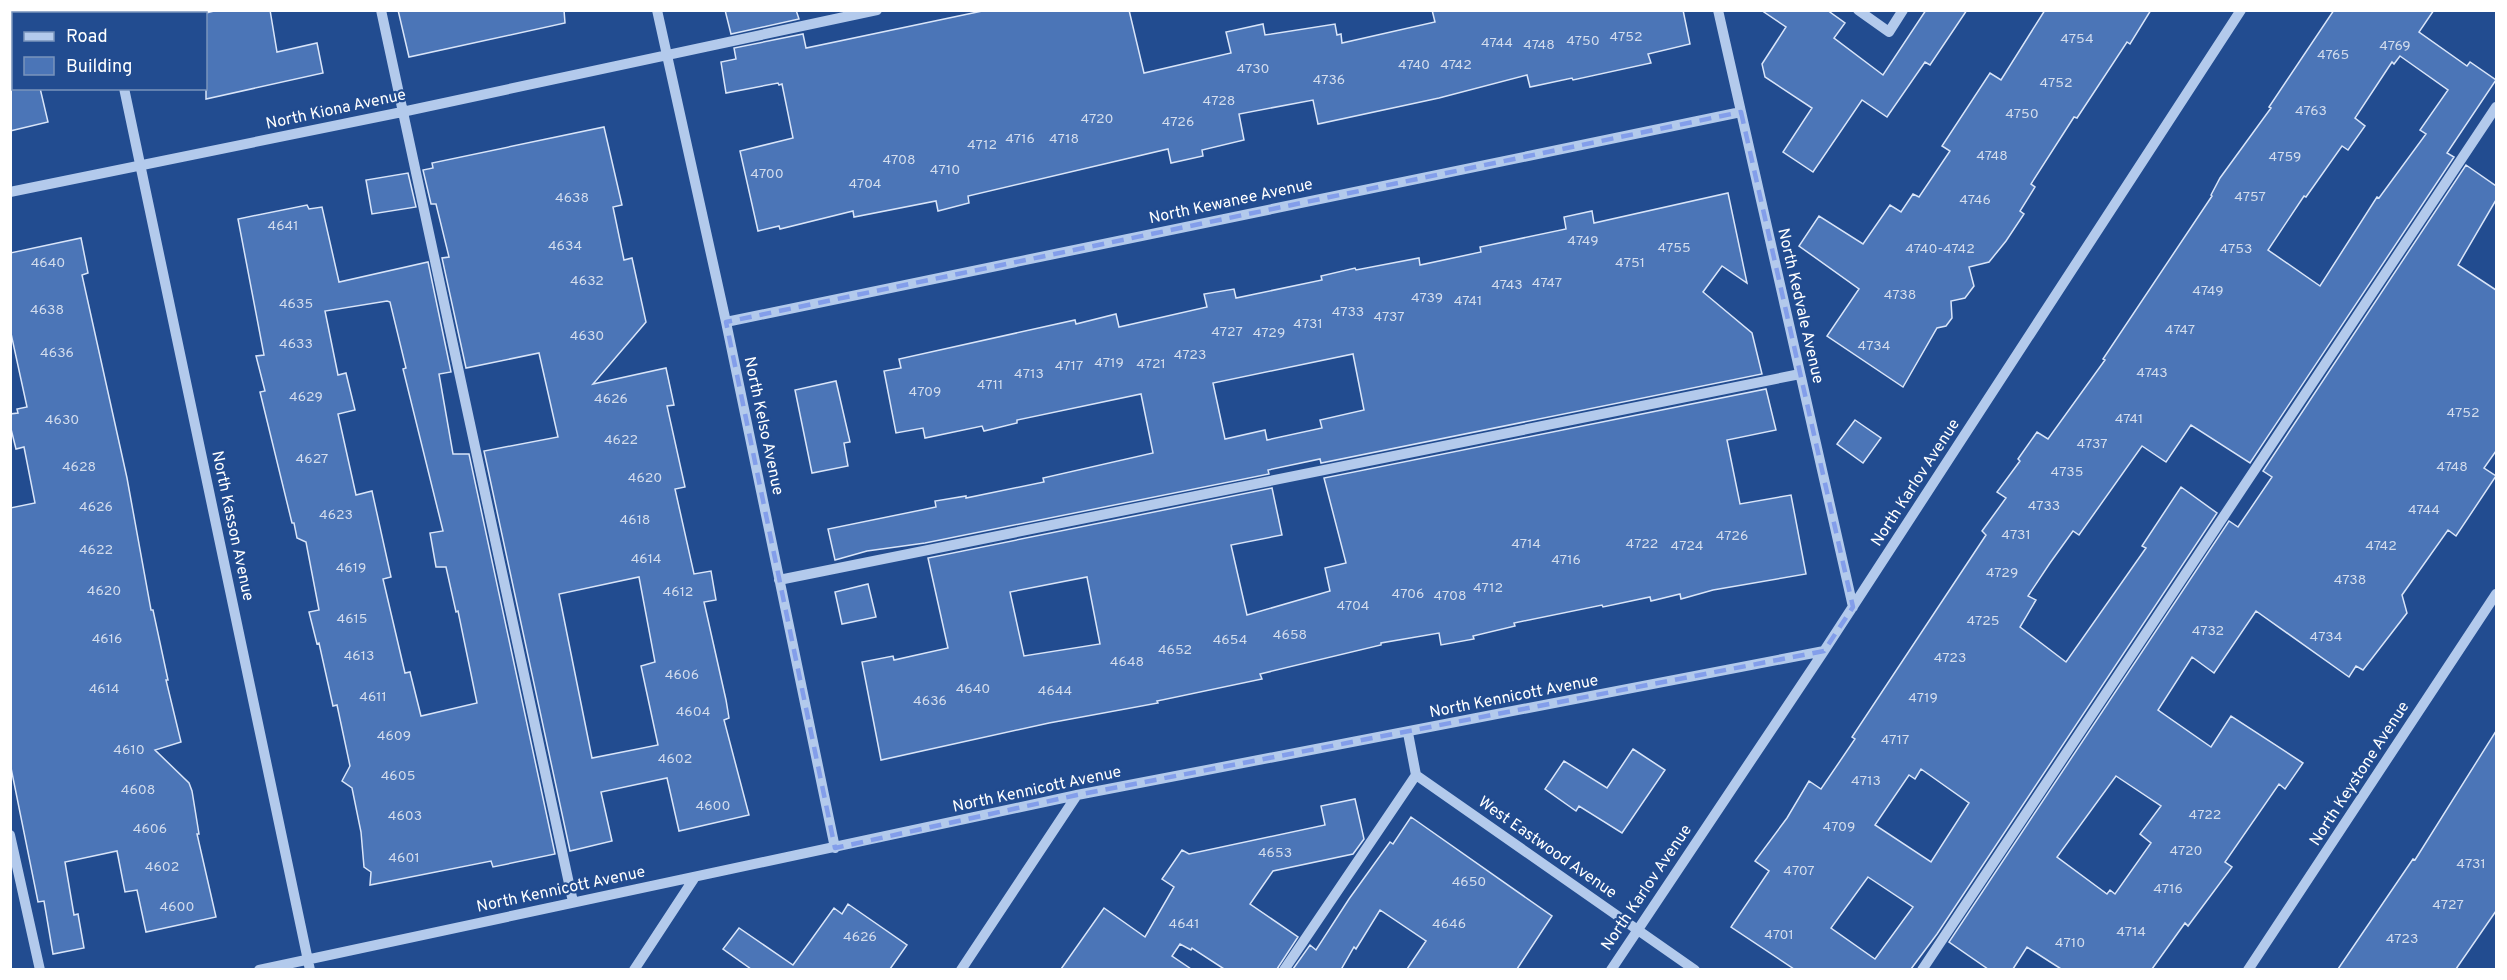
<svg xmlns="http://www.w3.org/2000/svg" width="2507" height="980" viewBox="0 0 2507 980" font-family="Overpass,sans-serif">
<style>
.building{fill:#4b75b7;stroke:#d9e5f9;stroke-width:1.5;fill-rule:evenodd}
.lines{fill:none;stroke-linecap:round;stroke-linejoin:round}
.minor{stroke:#b3caec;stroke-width:10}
.marked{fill:none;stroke:#839eea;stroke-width:4.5;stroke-dasharray:12 8;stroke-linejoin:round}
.labels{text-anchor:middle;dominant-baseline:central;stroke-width:4.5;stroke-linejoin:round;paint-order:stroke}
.number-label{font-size:14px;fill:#d2dced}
.street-label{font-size:16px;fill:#fff;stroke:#224c90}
</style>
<rect width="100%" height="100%" fill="#224c90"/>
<path class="building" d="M 218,10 L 270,10 L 277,52 L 317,43 L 323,73 L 206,99 L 206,13 Z
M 398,10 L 564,10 L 565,23 L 409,57 Z
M 725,10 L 796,10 L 799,19 L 731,34 Z
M 987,10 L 1129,10 L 1144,73 L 1231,53 L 1226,32 L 1263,24 L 1265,35 L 1335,24 L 1337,35 L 1341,34 L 1342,43 L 1435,22 L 1432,10 L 1683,10 L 1690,44 L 1648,54 L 1651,63 L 1573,80 L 1572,78 L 1530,87 L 1527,75 L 1439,98 L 1318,124 L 1313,100 L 1239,114 L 1244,140 L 1202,150 L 1203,156 L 1171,163 L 1168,149 L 968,196 L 969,203 L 938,211 L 936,201 L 854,217 L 853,211 L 780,229 L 779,226 L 758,231 L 740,151 L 793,138 L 782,84 L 779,85 L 778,83 L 726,93 L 721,62 L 736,59 L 734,48 L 803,34 L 806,48 Z
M 1761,10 L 1827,10 L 1845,23 L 1834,38 L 1883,75 L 1926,10 L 1967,10 L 1930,65 L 1925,62 L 1887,117 L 1862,100 L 1813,172 L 1783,152 L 1812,108 L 1765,77 L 1762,64 L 1786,27 Z
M 2045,10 L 2151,10 L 2130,44 L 2127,42 L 2077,118 L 2074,117 L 2031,184 L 2035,187 L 2020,211 L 2024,214 L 2006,241 L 1989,262 L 1969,267 L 1974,286 L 1965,298 L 1951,301 L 1952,318 L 1946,326 L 1937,328 L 1903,387 L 1827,336 L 1859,289 L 1799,246 L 1819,216 L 1863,244 L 1890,205 L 1901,212 L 1913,194 L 1919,197 L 1950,151 L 1942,146 L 1990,73 L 2001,80 Z
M 2334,10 L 2434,10 L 2419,32 L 2467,66 L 2470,62 L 2496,80 L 2447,153 L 2454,157 L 2250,463 L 2191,425 L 2166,462 L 2142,446 L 2079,535 L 2073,531 L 2050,563 L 2028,596 L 2036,600 L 2020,627 L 2066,662 L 2146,548 L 2142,546 L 2181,487 L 2217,513 L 1937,934 L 1911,969 L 1794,969 L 1731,927 L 1769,871 L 1755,861 L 1787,818 L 1809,781 L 1821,789 L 1855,739 L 1852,737 L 1986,535 L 1982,531 L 2006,498 L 1997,492 L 2020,461 L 2018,459 L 2037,432 L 2048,439 L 2105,360 L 2103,359 L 2212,196 L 2211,195 L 2220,178 L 2271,108 L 2269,107 ZM 2400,56 L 2448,90 L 2420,130 L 2426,134 L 2379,198 L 2377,197 L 2320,286 L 2268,250 L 2304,196 L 2306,197 L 2342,146 L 2348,150 L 2365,126 L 2355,118 L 2392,62 L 2394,64 ZM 1921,769 L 1969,803 L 1931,862 L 1875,825 L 1909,775 L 1915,779 ZM 1868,877 L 1913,907 L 1875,959 L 1831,928 Z
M 10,88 L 40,88 L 48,122 L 10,131 Z
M 604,127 L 622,205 L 613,207 L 624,260 L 632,258 L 646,322 L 593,384 L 666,368 L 674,405 L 667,406 L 685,487 L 675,489 L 694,574 L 711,571 L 716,600 L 704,602 L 726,700 L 729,718 L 724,720 L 749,815 L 679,831 L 667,778 L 601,792 L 612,841 L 570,851 L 484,451 L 558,437 L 539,353 L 466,368 L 442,258 L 449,257 L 436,204 L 431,204 L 423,170 L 433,168 L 432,163 ZM 639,577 L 655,662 L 641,666 L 658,745 L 592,758 L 559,594 Z
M 2466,165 L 2496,186 L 2496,200 L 2458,265 L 2496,290 L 2496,451 L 2484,468 L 2496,476 L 2456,536 L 2448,530 L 2402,595 L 2407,613 L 2363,670 L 2356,666 L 2349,677 L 2256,611 L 2214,673 L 2192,657 L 2158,710 L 2211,747 L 2231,716 L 2303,763 L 2285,789 L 2279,784 L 2225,862 L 2232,867 L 2188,926 L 2185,923 L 2152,969 L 2061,969 L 2027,947 L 2013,969 L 1988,969 L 1949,942 L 2229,521 L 2238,527 L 2272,477 L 2263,471 ZM 2116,776 L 2161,806 L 2140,834 L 2151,843 L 2115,894 L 2110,890 L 2107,894 L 2057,857 Z
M 408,173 L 416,207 L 372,214 L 366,180 Z
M 1728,193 L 1747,283 L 1722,266 L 1703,292 L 1752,333 L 1762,374 L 1321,463 L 1320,459 L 1268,470 L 1269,474 L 925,543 L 867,551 L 835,560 L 828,529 L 936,507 L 935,501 L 966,496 L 966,498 L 1044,482 L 1043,478 L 1153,453 L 1141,394 L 1017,420 L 1017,423 L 984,431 L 982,426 L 925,438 L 923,428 L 896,433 L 884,371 L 901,368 L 899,359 L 1075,320 L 1076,324 L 1116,314 L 1119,327 L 1207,307 L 1204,294 L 1234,289 L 1236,298 L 1322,280 L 1321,276 L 1355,268 L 1356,270 L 1419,258 L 1420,265 L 1481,252 L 1480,247 L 1566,229 L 1564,217 L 1592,211 L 1594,223 ZM 1353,354 L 1364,410 L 1320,420 L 1322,428 L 1267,440 L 1265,430 L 1225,439 L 1213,383 Z
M 307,205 L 309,209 L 322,207 L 339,282 L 428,262 L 451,372 L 439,374 L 453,454 L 469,454 L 555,854 L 493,867 L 491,861 L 370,885 L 371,872 L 364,867 L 361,832 L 352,788 L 342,781 L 350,766 L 337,705 L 333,706 L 319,643 L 317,644 L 309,612 L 319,610 L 306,542 L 297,538 L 294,523 L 292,523 L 260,392 L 265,391 L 256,356 L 264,355 L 238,219 ZM 387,301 L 390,302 L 406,368 L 403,369 L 443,531 L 430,533 L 436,567 L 446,567 L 456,612 L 458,611 L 477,703 L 421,716 L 410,672 L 405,673 L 383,579 L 391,577 L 372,491 L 356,495 L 338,414 L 355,410 L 346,373 L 338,375 L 325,311 Z
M 81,238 L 88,273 L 82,275 L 127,478 L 151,610 L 153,610 L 168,680 L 166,680 L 181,742 L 155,750 L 189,783 L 192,791 L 199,834 L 197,834 L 216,917 L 146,932 L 137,890 L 125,892 L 117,851 L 65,862 L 74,915 L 78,914 L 84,948 L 53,954 L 44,901 L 38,902 L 10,763 L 10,508 L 35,503 L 24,447 L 16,449 L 10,425 L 10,414 L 18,413 L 17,409 L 27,407 L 10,329 L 10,253 Z
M 836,381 L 850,442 L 844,443 L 848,466 L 812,473 L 795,390 Z
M 1766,389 L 1776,430 L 1727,440 L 1740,504 L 1791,495 L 1806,574 L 1713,590 L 1681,599 L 1680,594 L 1651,601 L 1650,597 L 1603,607 L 1602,605 L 1514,623 L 1515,626 L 1473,636 L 1474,639 L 1441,645 L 1439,633 L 1381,643 L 1381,645 L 1260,674 L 1262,679 L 1157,701 L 1158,703 L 1049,723 L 881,760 L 862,662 L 893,656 L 894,660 L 948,648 L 928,558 L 1272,488 L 1282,535 L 1231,545 L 1247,615 L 1330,591 L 1325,568 L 1346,563 L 1324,478 ZM 1087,577 L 1100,644 L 1024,656 L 1010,592 Z
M 1855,420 L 1881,438 L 1863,463 L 1837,444 Z
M 868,584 L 876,617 L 842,624 L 835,592 Z
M 2496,731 L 2496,911 L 2456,969 L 2338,969 L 2413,859 L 2415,860 Z
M 1633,749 L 1665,770 L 1622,833 L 1579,806 L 1576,811 L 1545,789 L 1564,761 L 1607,788 Z
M 1355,799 L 1364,839 L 1353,854 L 1273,871 L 1250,904 L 1298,937 L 1277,969 L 1224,969 L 1192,948 L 1191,950 L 1180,944 L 1172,956 L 1191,969 L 1061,969 L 1104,908 L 1145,937 L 1174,887 L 1162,879 L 1182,850 L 1189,854 L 1325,825 L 1321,806 Z
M 1411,817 L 1552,916 L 1517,969 L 1407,969 L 1426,941 L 1380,910 L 1356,949 L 1354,947 L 1342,968 L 1344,969 L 1293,969 L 1310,945 L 1316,950 L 1349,899 L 1390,842 L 1393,844 Z
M 848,904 L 907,945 L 890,969 L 751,969 L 723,949 L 739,928 L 793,965 L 834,908 L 842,914 Z"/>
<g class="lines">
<path class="minor" d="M 107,10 L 107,14
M 381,10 L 573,902
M 657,10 L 726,322 L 835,848
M 1718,10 L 1853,607
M 1858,10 L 1889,32 L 1903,10
M 124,88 L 310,970
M 10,192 L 402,112 L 877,10
M 726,322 L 1741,112
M 779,580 L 1800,374
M 1408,733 L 1416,775 L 1695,970
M 10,835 L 40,970
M 259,970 L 1077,795 L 1824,651
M 634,970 L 695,877
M 961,970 L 1077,795
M 1284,970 L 1416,775
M 1611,970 L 1824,651 L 2241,10
M 1922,970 L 2496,107
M 2248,970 L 2496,594"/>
</g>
<path class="marked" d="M 1741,112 L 1853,607 L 1824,651 L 1077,795 L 835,848 L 726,322 Z"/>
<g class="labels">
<g class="number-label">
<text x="1626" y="37">4752</text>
<text x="2077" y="39">4754</text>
<text x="1583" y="41">4750</text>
<text x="1497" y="43">4744</text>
<text x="1539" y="45">4748</text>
<text x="2395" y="46">4769</text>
<text x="2333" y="55">4765</text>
<text x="1414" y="65">4740</text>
<text x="1456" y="65">4742</text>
<text x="1253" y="69">4730</text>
<text x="1329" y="80">4736</text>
<text x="2056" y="83">4752</text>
<text x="1219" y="101">4728</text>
<text x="2311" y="111">4763</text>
<text x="2022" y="114">4750</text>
<text x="1097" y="119">4720</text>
<text x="1178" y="122">4726</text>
<text x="1020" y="139">4716</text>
<text x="1064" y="139">4718</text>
<text x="982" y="145">4712</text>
<text x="1992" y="156">4748</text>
<text x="2285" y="157">4759</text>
<text x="899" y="160">4708</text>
<text x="945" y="170">4710</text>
<text x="767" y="174">4700</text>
<text x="865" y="184">4704</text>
<text x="2250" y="197">4757</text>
<text x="572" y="198">4638</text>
<text x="1975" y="200">4746</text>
<text x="283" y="226">4641</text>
<text x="1583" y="241">4749</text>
<text x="565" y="246">4634</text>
<text x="1674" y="248">4755</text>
<text x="1940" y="249">4740-4742</text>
<text x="2236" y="249">4753</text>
<text x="48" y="263">4640</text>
<text x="1630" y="263">4751</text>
<text x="587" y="281">4632</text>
<text x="1547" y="283">4747</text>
<text x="1507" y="285">4743</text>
<text x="2208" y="291">4749</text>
<text x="1900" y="295">4738</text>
<text x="1427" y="298">4739</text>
<text x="1468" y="301">4741</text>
<text x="296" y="304">4635</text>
<text x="47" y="310">4638</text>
<text x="1348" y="312">4733</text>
<text x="1389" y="317">4737</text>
<text x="1308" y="324">4731</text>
<text x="2180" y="330">4747</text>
<text x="1227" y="332">4727</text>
<text x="1269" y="333">4729</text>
<text x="587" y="336">4630</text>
<text x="296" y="344">4633</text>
<text x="1874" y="346">4734</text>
<text x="57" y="353">4636</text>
<text x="1190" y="355">4723</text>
<text x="1109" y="363">4719</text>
<text x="1151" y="364">4721</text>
<text x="1069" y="366">4717</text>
<text x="2152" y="373">4743</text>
<text x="1029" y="374">4713</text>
<text x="990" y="385">4711</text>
<text x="925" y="392">4709</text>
<text x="306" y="397">4629</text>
<text x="611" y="399">4626</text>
<text x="2463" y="413">4752</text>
<text x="2129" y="419">4741</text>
<text x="62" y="420">4630</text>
<text x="621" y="440">4622</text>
<text x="2092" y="444">4737</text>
<text x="312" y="459">4627</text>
<text x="79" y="467">4628</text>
<text x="2452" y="467">4748</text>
<text x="2067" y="472">4735</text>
<text x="645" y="478">4620</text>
<text x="2044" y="506">4733</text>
<text x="96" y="507">4626</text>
<text x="2424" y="510">4744</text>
<text x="336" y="515">4623</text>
<text x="635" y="520">4618</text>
<text x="2016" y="535">4731</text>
<text x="1732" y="536">4726</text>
<text x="1526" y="544">4714</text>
<text x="1642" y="544">4722</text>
<text x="1687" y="546">4724</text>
<text x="2381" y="546">4742</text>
<text x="96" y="550">4622</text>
<text x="646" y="559">4614</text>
<text x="1566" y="560">4716</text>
<text x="351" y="568">4619</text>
<text x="2002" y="573">4729</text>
<text x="2350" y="580">4738</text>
<text x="1488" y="588">4712</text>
<text x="104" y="591">4620</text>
<text x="678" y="592">4612</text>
<text x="1408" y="594">4706</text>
<text x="1450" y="596">4708</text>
<text x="1353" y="606">4704</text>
<text x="352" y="619">4615</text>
<text x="1983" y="621">4725</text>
<text x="2208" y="631">4732</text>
<text x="1290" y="635">4658</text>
<text x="2326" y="637">4734</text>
<text x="107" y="639">4616</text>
<text x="1230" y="640">4654</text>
<text x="1175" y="650">4652</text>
<text x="359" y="656">4613</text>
<text x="1950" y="658">4723</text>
<text x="1127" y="662">4648</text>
<text x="682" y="675">4606</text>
<text x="104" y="689">4614</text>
<text x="973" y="689">4640</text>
<text x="1055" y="691">4644</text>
<text x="373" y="697">4611</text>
<text x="1923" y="698">4719</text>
<text x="930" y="701">4636</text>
<text x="693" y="712">4604</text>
<text x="394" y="736">4609</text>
<text x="1895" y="740">4717</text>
<text x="129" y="750">4610</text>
<text x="675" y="759">4602</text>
<text x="398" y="776">4605</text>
<text x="1866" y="781">4713</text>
<text x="138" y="790">4608</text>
<text x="713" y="806">4600</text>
<text x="2205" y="815">4722</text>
<text x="405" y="816">4603</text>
<text x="1839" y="827">4709</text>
<text x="150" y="829">4606</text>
<text x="2186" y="851">4720</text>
<text x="1275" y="853">4653</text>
<text x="404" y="858">4601</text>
<text x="2471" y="864">4731</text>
<text x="162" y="867">4602</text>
<text x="1799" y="871">4707</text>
<text x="1469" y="882">4650</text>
<text x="2168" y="889">4716</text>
<text x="2448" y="905">4727</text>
<text x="177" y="907">4600</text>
<text x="1184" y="924">4641</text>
<text x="1449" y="924">4646</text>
<text x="2131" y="932">4714</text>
<text x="1779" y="935">4701</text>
<text x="860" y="937">4626</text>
<text x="2402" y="939">4723</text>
<text x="2070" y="943">4710</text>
</g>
<g class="street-label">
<text transform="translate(336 110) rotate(-12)">North Kiona Avenue</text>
<text transform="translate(1231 202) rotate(-12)">North Kewanee Avenue</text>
<text transform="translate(1800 306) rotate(77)">North Kedvale Avenue</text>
<text transform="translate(763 426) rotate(78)">North Kelso Avenue</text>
<text transform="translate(1916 483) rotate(-57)">North Karlov Avenue</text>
<text transform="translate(232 526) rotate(78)">North Kasson Avenue</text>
<text transform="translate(1514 697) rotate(-11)">North Kennicott Avenue</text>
<text transform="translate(2360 774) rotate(-57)">North Keystone Avenue</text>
<text transform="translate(1037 790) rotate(-12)">North Kennicott Avenue</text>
<text transform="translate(1547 848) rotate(35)">West Eastwood Avenue</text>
<text transform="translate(1647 888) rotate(-56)">North Karlov Avenue</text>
<text transform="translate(561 890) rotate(-12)">North Kennicott Avenue</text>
</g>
</g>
<rect width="2507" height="980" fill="none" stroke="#ffffff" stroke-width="24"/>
<rect x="12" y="12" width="195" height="78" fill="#224c90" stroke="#7a94bc" stroke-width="1.5"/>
<rect x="24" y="32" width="30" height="9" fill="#b3caec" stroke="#7a94bc" stroke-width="1.5"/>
<text x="66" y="42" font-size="18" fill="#ffffff">Road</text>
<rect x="24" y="57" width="30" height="18" fill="#4b75b7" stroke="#7a94bc" stroke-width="1.5"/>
<text x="66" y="72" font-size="18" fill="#ffffff">Building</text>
</svg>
